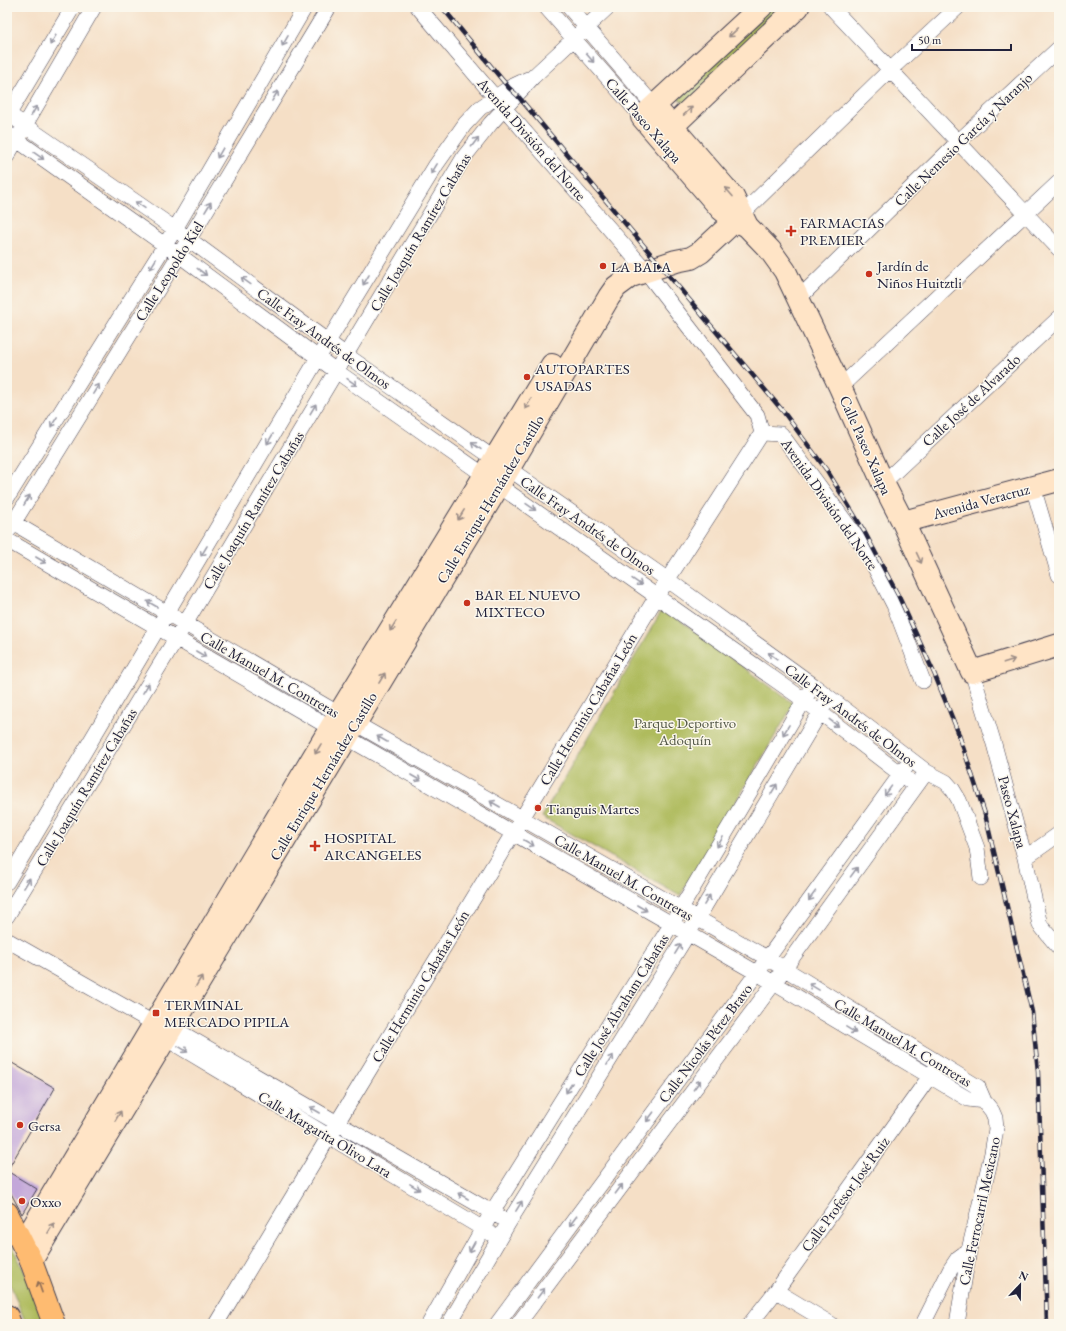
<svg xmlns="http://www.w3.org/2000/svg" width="1066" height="1331" viewBox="0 0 1066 1331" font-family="'EB Garamond',serif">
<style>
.green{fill:#afbb5d;stroke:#686e4c}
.building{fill:#c3a7d9}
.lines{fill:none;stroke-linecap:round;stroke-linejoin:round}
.street-casing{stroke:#423e50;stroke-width:16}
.secondary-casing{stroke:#423e50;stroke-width:24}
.highway-casing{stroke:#423e50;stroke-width:24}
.street{stroke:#fff;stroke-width:15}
.secondary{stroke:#ffe4c6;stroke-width:22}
.highway{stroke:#febb71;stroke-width:22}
.rail-casing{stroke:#22223b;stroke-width:4.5}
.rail{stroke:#fbf7ec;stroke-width:3;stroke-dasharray:9;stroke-linecap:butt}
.oneway{stroke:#9c8d87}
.oneway2{stroke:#9c9ca7}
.oneway3{stroke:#906e56}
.poi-dot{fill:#c8321e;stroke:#fbf7ec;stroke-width:1.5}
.labels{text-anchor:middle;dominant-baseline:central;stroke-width:3;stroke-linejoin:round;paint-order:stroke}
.street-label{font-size:15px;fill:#22223b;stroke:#fbf7ec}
.poi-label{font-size:15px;fill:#22223b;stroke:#fbf7ec;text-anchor:start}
.park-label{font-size:15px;fill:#535847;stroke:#fbf7ec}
</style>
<rect width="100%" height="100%" fill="#fbf7ec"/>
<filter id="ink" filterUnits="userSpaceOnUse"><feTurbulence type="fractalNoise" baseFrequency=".025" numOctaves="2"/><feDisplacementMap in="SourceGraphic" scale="8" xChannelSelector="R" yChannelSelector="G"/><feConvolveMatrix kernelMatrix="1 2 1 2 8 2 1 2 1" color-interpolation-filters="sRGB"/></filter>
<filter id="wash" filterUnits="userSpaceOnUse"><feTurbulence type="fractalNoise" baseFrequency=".012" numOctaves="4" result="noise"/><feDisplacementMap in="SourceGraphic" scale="16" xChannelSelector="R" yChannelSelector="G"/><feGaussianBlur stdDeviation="0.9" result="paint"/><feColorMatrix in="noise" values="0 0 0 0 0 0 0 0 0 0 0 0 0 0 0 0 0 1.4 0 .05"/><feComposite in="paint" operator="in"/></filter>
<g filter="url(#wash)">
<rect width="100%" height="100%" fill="#f5dfc6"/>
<path class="green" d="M 771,7 L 788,7 L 686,106 L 678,98 Z
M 663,608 L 794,704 L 680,896 L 542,817 Z
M 7,1234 L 49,1324 L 26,1324 L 7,1276 Z"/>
<g id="blocks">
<path class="building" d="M 7,1060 L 55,1088 L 7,1171 Z
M 7,1171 L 37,1189 L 22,1214 L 7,1186 Z"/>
</g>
</g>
<g filter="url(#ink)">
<use href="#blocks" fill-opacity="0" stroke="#423e50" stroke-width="1"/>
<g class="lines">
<defs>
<path id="street" d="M 546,7 L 642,117
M 569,7 L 654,106
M 831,7 L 1059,249
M 7,113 L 175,229 L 346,355 L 668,580 L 813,685 L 927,772 L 946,782 L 953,790 L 959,800 L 977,848 L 981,878
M 7,117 L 73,7
M 7,133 L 179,255 L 336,371 L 804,700 L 916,786
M 7,156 L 94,7
M 742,214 L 890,70 L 958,7
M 799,298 L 958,142 L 1059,48
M 840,387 L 1059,182
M 762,433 L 781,434 L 866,550 L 894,605 L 923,681
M 883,483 L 1059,318
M 1033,487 L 1059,575
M 7,498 L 175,229 L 305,7
M 7,519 L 339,714 L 767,958 L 978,1087 L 984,1101 L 992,1111 L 995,1118 L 996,1129 L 992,1153 L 969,1250 L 957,1324
M 9,530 L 189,239 L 329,7
M 7,540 L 346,737 L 757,973 L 968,1099 L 984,1101
M 972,672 L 994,744 L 1025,858 L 1040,925 L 1059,948
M 1025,858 L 1059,834
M 7,882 L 318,358 L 436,165 L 465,124 L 480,108 L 509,88 L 528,79
M 7,916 L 185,624 L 464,157 L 491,123 L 533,77 L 608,7
M 7,940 L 155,1024 L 171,1027 L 500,1217
M 160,1031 L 165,1038 L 490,1233
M 776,1291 L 831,1324
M 216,1324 L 337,1123 L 657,596 L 762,433 L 757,415 L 641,265 L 504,108 L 418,7
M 429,1324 L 492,1212 L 671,925 L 809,692
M 449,1324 L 509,1222 L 697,919 L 825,704
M 497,1324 L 757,973 L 906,767
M 518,1324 L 774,983 L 922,778
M 750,1324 L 776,1291 L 935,1069
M 923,1324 L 950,1270 L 958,1258 L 969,1250"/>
<path id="secondary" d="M 761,7 L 642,117 L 721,209 L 735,220 L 747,226 L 770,250 L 785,271 L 840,387 L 883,483 L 903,522 L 972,672 L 1059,645
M 662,115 L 733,197 L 747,226
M 660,138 L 798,7
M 903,522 L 1059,480
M 23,1244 L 339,714 L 552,365
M 31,1261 L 499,485 L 609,297 L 616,287 L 631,276 L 676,261 L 691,258 L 701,252 L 742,214"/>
<path id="highway" d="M 7,1213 L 31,1261 L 54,1324
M 7,1316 L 10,1324"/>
</defs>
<use href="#street" class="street-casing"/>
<use href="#secondary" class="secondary-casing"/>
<use href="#highway" class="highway-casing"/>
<use href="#street" class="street"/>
<use href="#secondary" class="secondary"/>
<use href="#highway" class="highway"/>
<defs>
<path id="rail" d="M 442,7 L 509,88 L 517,95 L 782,410 L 828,472 L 864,531 L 899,597 L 934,673 L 958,732 L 985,814 L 1032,1012 L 1038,1072 L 1047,1324"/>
</defs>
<use href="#rail" class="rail-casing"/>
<use href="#rail" class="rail"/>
</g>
<defs><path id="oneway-shaft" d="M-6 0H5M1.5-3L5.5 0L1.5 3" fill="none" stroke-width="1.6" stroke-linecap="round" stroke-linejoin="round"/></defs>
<g class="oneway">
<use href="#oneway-shaft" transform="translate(733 33) rotate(137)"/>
<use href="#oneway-shaft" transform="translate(688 111) rotate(-43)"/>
<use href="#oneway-shaft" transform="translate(729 192) rotate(-131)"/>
<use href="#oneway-shaft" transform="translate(528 404) rotate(121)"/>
<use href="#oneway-shaft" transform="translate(461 515) rotate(122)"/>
<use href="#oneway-shaft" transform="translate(919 558) rotate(65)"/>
<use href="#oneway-shaft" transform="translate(393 626) rotate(122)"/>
<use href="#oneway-shaft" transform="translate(1009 661) rotate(-18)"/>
<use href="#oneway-shaft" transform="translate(382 678) rotate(-59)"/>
<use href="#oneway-shaft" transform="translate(318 749) rotate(121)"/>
<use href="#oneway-shaft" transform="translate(199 981) rotate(-59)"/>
<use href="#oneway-shaft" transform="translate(118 1116) rotate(-59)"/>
<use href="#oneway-shaft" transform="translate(51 1228) rotate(-59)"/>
</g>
<g class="oneway2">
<use href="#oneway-shaft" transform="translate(53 40) rotate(121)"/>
<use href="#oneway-shaft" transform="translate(285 41) rotate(120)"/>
<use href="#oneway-shaft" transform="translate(590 58) rotate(49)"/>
<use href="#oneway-shaft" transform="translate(275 96) rotate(-59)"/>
<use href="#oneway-shaft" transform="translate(34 111) rotate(-60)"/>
<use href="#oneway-shaft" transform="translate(475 142) rotate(-53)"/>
<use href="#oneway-shaft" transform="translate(220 153) rotate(120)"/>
<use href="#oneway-shaft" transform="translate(39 156) rotate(35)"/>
<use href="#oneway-shaft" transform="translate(434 169) rotate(122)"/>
<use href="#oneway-shaft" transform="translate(140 205) rotate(-146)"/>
<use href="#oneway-shaft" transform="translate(208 207) rotate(-59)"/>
<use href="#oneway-shaft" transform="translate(153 264) rotate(122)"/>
<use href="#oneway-shaft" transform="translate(202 272) rotate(37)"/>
<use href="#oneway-shaft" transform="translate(366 280) rotate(121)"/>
<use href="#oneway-shaft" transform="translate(246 281) rotate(-144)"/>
<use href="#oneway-shaft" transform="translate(352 382) rotate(35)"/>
<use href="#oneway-shaft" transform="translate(96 389) rotate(-58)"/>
<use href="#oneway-shaft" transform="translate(313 409) rotate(-59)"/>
<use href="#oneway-shaft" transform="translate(54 422) rotate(122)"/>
<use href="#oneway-shaft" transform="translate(270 439) rotate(121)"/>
<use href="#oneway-shaft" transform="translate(476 446) rotate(-145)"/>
<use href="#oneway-shaft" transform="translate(27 500) rotate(-58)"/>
<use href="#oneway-shaft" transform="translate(531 507) rotate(35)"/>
<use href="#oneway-shaft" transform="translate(204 551) rotate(121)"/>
<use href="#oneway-shaft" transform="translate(41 560) rotate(30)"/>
<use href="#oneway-shaft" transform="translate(637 582) rotate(35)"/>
<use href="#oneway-shaft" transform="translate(152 604) rotate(-150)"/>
<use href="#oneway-shaft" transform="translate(201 654) rotate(30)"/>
<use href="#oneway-shaft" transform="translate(773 656) rotate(-144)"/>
<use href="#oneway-shaft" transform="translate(146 688) rotate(-59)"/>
<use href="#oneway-shaft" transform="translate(834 723) rotate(37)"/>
<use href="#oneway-shaft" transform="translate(786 730) rotate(121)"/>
<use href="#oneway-shaft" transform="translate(382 739) rotate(-150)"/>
<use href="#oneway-shaft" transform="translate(416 778) rotate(30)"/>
<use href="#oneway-shaft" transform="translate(774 789) rotate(-59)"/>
<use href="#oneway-shaft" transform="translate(888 791) rotate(126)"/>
<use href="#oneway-shaft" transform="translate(495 804) rotate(-150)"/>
<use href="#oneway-shaft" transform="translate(720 842) rotate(121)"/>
<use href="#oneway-shaft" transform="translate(529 843) rotate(30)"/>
<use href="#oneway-shaft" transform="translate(854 872) rotate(-54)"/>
<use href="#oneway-shaft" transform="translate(27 883) rotate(-59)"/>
<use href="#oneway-shaft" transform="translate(812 896) rotate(126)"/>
<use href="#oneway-shaft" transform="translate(707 900) rotate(-59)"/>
<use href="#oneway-shaft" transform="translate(642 908) rotate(30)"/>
<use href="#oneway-shaft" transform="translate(678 949) rotate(-58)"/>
<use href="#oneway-shaft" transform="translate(814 987) rotate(-149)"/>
<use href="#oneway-shaft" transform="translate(851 1030) rotate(31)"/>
<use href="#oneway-shaft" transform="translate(183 1049) rotate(31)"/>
<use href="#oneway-shaft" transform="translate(610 1060) rotate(-58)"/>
<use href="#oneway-shaft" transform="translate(697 1085) rotate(-53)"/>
<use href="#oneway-shaft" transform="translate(569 1088) rotate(122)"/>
<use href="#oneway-shaft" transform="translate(315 1110) rotate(-150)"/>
<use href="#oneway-shaft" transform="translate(650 1117) rotate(127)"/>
<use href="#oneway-shaft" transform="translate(415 1187) rotate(31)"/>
<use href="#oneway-shaft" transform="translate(619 1189) rotate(-53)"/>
<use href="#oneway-shaft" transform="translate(463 1196) rotate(-150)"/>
<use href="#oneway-shaft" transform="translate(519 1206) rotate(-58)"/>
<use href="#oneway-shaft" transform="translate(573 1221) rotate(127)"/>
<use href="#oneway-shaft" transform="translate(472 1247) rotate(119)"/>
<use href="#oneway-shaft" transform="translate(541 1293) rotate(-53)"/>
</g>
<use class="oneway3" href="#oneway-shaft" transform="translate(40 1287) rotate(-110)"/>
</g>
<g class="poi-dot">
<path d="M789 225h4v4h4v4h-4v4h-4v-4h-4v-4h4z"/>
<circle cx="603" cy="266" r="4"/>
<circle cx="869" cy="274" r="4"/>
<circle cx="527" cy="377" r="4"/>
<circle cx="467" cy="603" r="4"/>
<circle cx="538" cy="808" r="4"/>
<path d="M313 840h4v4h4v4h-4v4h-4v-4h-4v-4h4z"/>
<rect x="152" y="1009" width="8" height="8" rx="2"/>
<circle cx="20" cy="1125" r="4"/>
<circle cx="22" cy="1201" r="4"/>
</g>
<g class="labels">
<g class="street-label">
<text transform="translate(644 120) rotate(49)">Calle Paseo Xalapa</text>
<text transform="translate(532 139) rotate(49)">Avenida División del Norte</text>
<text transform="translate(963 139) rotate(-44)">Calle Nemesio García y Naranjo</text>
<text transform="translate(420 232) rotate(-59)">Calle Joaquín Ramírez Cabañas</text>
<text transform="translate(169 271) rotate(-58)">Calle Leopoldo Kiel</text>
<text transform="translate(324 338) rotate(36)">Calle Fray Andrés de Olmos</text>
<text transform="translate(971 400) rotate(-43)">Calle José de Alvarado</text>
<text transform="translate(866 445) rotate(66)">Calle Paseo Xalapa</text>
<text transform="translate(490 499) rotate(-59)">Calle Enrique Hernández Castillo</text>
<text transform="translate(981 501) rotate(-15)">Avenida Veracruz</text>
<text transform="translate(830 504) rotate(55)">Avenida División del Norte</text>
<text transform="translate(253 510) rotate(-59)">Calle Joaquín Ramírez Cabañas</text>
<text transform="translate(588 525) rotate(35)">Calle Fray Andrés de Olmos</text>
<text transform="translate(270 674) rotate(30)">Calle Manuel M. Contreras</text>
<text transform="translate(588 709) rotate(-59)">Calle Herminio Cabañas León</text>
<text transform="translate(851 715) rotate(37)">Calle Fray Andrés de Olmos</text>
<text transform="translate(323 776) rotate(-59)">Calle Enrique Hernández Castillo</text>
<text transform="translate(86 787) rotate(-59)">Calle Joaquín Ramírez Cabañas</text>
<text transform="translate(1013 812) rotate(75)">Paseo Xalapa</text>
<text transform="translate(624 877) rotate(30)">Calle Manuel M. Contreras</text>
<text transform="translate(420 986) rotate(-59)">Calle Herminio Cabañas León</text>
<text transform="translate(621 1005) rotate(-58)">Calle José Abraham Cabañas</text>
<text transform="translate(903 1042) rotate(31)">Calle Manuel M. Contreras</text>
<text transform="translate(705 1043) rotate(-53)">Calle Nicolás Pérez Bravo</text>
<text transform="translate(325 1134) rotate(31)">Calle Margarita Olivo Lara</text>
<text transform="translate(845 1194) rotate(-54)">Calle Profesor José Ruiz</text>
<text transform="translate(979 1211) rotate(-78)">Calle Ferrocarril Mexicano</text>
</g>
<g class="poi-label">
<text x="800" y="222">FARMACIAS<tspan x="800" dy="17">PREMIER</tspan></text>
<text x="877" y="265">Jardín de<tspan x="877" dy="17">Niños Huitztli</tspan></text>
<text x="611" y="266">LA BALA</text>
<text x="535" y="368">AUTOPARTES<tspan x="535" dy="17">USADAS</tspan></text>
<text x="475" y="594">BAR EL NUEVO<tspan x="475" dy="17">MIXTECO</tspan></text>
<text x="546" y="808">Tianguis Martes</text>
<text x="324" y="837">HOSPITAL<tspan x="324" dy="17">ARCANGELES</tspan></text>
<text x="164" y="1004">TERMINAL<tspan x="164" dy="17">MERCADO PIPILA</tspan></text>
<text x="28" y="1125">Gersa</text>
<text x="30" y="1201">Oxxo</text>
</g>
<g class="park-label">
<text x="685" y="722">Parque Deportivo<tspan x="685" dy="17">Adoquín</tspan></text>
</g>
</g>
<rect width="1066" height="1331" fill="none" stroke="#fbf7ec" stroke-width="24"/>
<g transform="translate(1020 1285) rotate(22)" stroke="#fbf7ec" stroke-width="3" paint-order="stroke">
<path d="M0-3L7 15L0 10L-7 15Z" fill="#22223b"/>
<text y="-6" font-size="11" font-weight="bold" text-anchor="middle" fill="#22223b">N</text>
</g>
<path d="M912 44v6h99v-6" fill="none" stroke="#22223b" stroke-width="2"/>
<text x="918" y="44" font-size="12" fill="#22223b" stroke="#fbf7ec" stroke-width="3" paint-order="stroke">50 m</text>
</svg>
